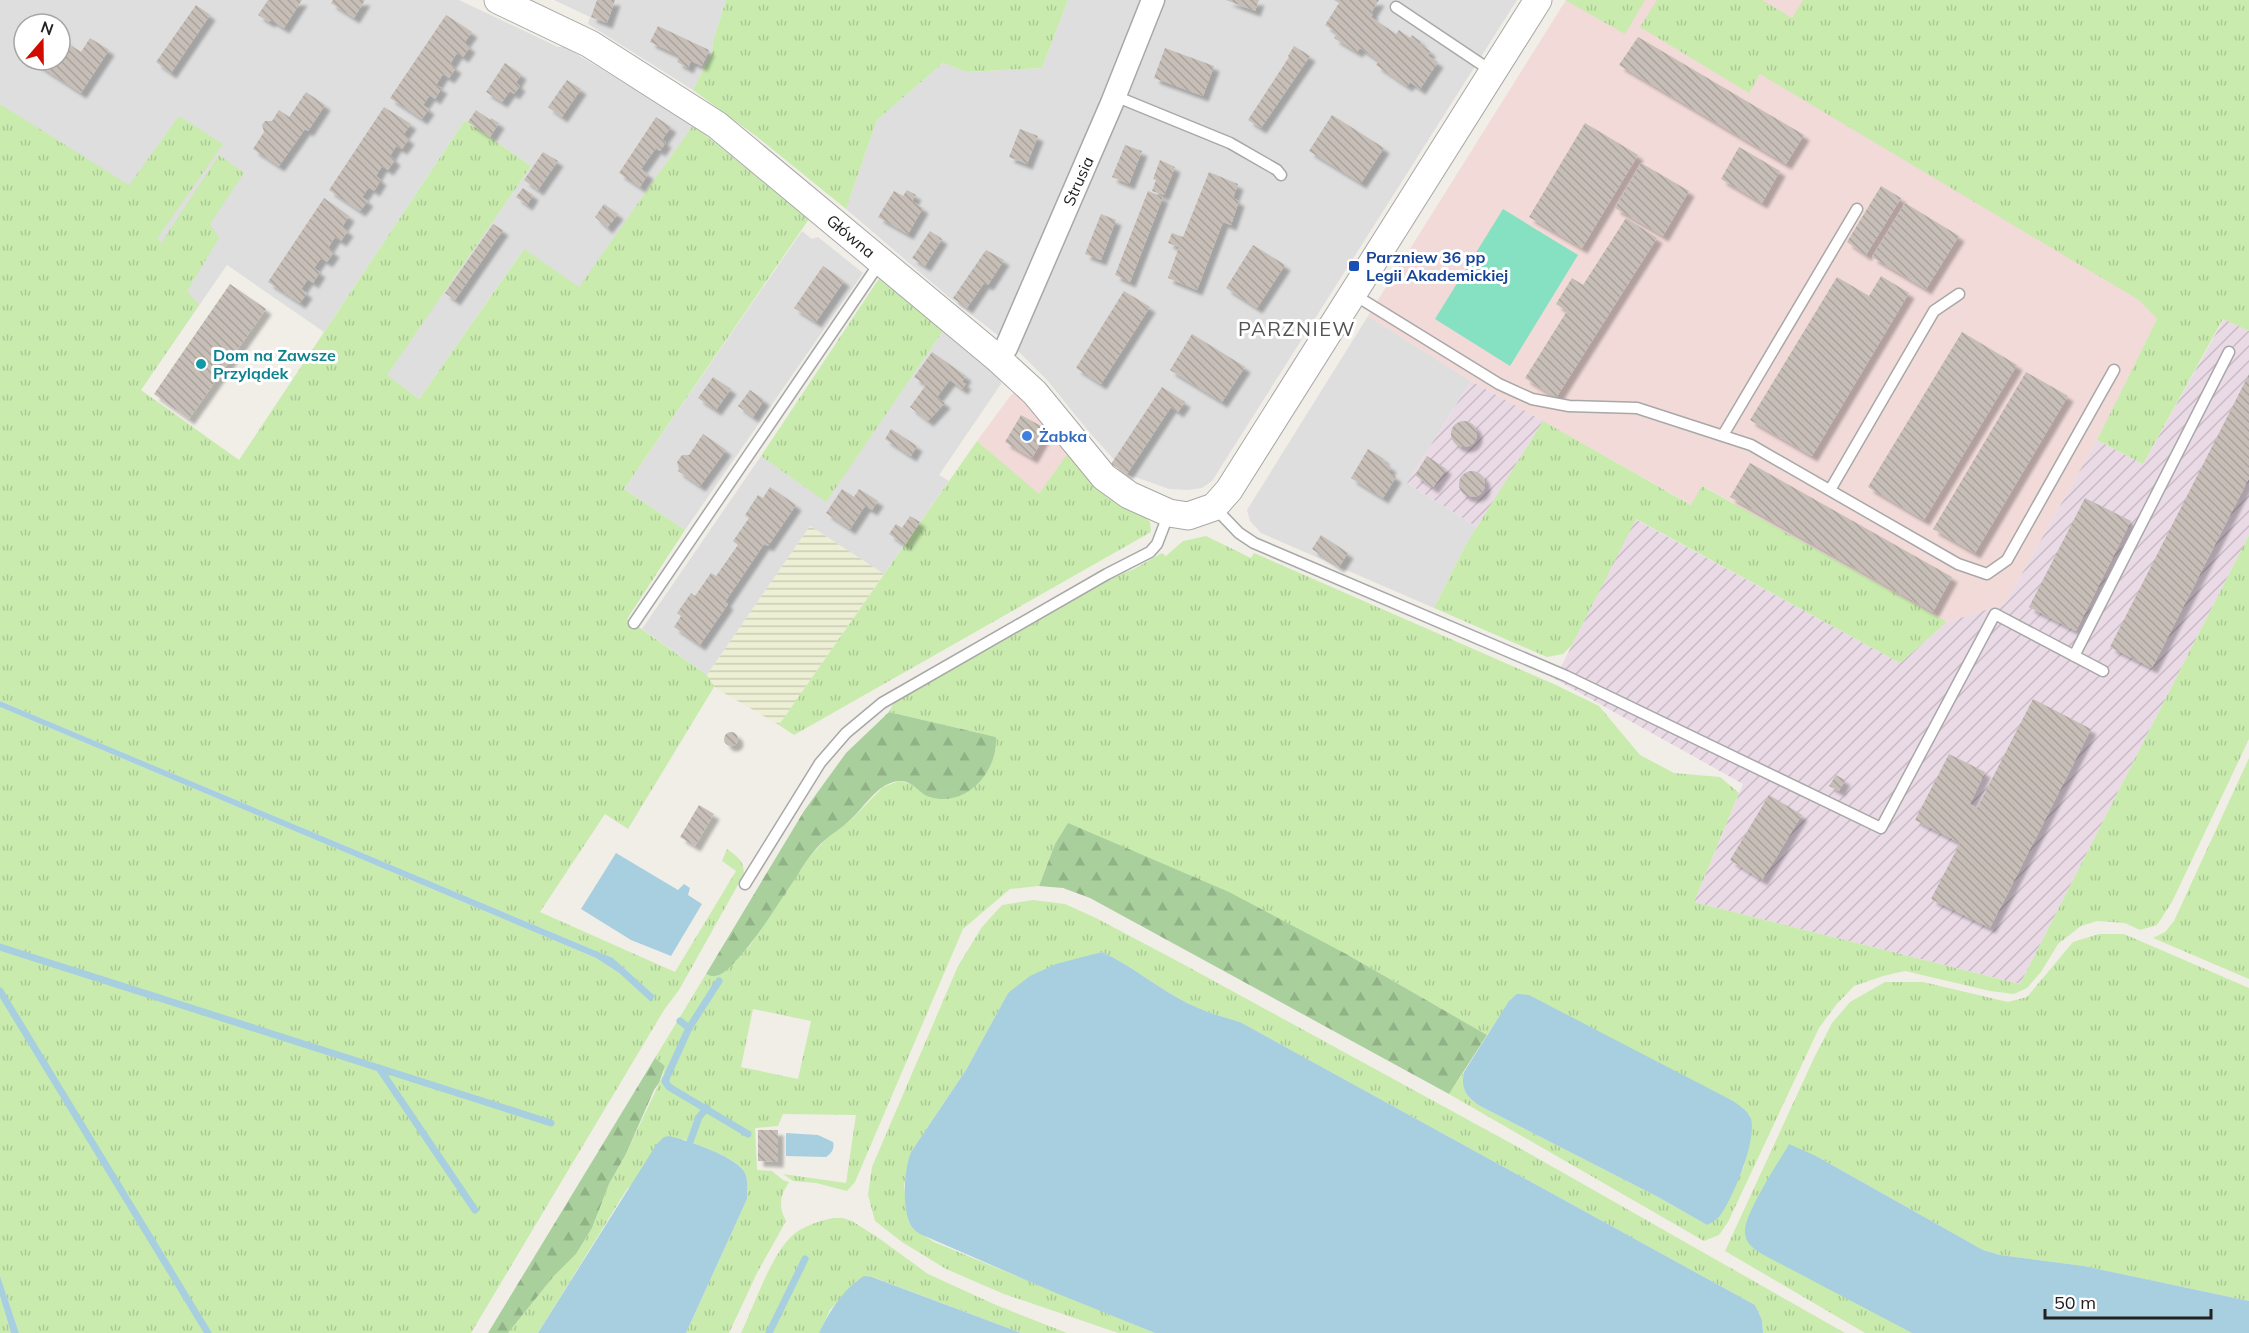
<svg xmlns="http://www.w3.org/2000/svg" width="2249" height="1333" viewBox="0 0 2249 1333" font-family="Mulish,sans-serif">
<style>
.residential{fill:#dfdede;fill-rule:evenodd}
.commercial{fill:#f1dad7}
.industrial{fill:url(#industrial-furrows)}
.farmland{fill:url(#farmland-rules)}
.grass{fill:url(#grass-tufts);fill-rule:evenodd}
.forest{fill:url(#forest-firs)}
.pitch{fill:#86e0c2}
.water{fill:#a8cfdf}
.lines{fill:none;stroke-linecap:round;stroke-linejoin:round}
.stream{stroke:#a8cfdf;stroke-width:7}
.building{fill:url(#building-back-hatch);filter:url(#shadow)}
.service-casing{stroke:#a8a8a8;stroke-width:13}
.minor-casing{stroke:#a8a8a8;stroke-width:25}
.tertiary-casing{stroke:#a8a8a8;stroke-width:29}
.service{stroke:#fff;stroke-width:10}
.minor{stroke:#fff;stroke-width:22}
.tertiary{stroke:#fff;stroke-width:27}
.transit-dot{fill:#1a4fb4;stroke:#fff;stroke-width:2}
.culture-dot{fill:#0f9aa8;stroke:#fff;stroke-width:2}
.shop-dot{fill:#3f7fe0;stroke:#fff;stroke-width:2}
.labels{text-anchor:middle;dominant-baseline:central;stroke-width:6;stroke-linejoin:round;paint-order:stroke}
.street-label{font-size:16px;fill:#212121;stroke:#fff}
.transit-label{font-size:16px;font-weight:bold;fill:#164399;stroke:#fff;text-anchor:start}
.culture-label{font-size:16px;font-weight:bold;fill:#0d838f;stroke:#fff;text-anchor:start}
.shop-label{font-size:16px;font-weight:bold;fill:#366cbe;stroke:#fff;text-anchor:start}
.quarter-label{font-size:20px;letter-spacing:1.5px;fill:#545454;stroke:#fff}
</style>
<defs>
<pattern id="industrial-furrows" width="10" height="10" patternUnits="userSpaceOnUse" patternTransform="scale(1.5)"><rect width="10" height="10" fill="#eadae6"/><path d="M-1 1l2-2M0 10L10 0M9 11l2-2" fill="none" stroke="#c8bbc5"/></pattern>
<pattern id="farmland-rules" width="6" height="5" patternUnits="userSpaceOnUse" patternTransform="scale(1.5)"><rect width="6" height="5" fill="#ecefd3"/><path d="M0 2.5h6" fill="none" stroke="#cacdb5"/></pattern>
<pattern id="grass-tufts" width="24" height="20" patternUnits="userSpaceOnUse" patternTransform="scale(1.5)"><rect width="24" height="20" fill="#c9ebae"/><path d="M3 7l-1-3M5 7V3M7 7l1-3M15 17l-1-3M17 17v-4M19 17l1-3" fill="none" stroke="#acc995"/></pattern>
<pattern id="forest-firs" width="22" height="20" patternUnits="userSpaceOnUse" patternTransform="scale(1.5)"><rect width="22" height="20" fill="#a9d09c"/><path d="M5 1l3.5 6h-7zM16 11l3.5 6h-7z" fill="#91b286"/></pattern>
<pattern id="building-back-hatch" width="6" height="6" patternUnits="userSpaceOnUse" patternTransform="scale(1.5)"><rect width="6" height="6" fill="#c6beb7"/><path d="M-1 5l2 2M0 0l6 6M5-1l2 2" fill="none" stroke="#aaa39d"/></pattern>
<filter id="shadow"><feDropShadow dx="5.5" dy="5.5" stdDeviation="1.5" flood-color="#0004"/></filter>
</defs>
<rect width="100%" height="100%" fill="#f1eee8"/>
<path class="residential" d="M 0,0 L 459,0 L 558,47 L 565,47 L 693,125 L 579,288 L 523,250 L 419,399 L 386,375 L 531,166 L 465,120 L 324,332 L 227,265 L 107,439 L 0,396 ZM 24,24 L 60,24 L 60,60 L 24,60 Z
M 554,0 L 726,0 L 713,41 L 712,52 L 693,90 L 588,24 L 590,17 Z
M 1068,0 L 1517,0 L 1212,481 L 1202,488 L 1188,490 L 1169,489 L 1127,474 L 1090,433 L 1047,380 L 1018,351 L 950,298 L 846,209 L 877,120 L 943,63 L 967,72 L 1042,68 Z
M 802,231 L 812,239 L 818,237 L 863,273 L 685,530 L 624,489 Z
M 1368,316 L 1471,381 L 1407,483 L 1477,527 L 1465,546 L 1434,608 L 1261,533 L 1250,521 L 1247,510 Z
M 943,331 L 1000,377 L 1001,384 L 939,475 L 949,481 L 884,574 L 810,526 L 707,675 L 642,629 L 761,456 L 826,501 Z"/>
<path class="commercial" d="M 1566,0 L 2237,0 L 2157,319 L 2097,440 L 2005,604 L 1947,622 L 1703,486 L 1692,505 L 1471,381 L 1368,316 Z
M 1018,390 L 1070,450 L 1039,495 L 977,441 L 1011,395 Z"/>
<path class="industrial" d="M 2224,319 L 2249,331 L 2249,535 L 2020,984 L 1694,902 L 1743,784 L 1555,679 L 1635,519 L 1900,663 L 1947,622 L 2005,604 L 2097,440 L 2143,464 Z
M 1471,381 L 1543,421 L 1477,527 L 1407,483 Z"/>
<path class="farmland" d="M 810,526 L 884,574 L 779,725 L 714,687 L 707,675 Z"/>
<path class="grass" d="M 726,0 L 1068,0 L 1042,68 L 967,72 L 943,63 L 877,120 L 846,209 L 756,136 L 693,90 L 712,52 L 713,41 Z
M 1565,0 L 1645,0 L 1625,34 Z
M 1657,0 L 1762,0 L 1792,18 L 1803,0 L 2249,0 L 2249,331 L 2223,319 L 2143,464 L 2097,440 L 2157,319 L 2139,300 L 1760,74 L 1749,93 L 1640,27 Z
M 0,104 L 129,185 L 179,116 L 223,144 L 157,239 L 161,243 L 219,155 L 244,173 L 210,224 L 219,238 L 187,291 L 199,305 L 141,390 L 239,460 L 465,120 L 531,166 L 387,375 L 419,399 L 524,249 L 579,287 L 693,125 L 809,219 L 624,489 L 685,530 L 627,619 L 707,675 L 714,687 L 628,829 L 605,814 L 540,912 L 675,972 L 736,871 L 722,861 L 727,849 C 738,857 744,861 744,874 L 679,990 L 664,1010 L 471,1333 L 19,1333 L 0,1276 L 0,707 L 596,958 L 619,973 L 651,1001 L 655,996 L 613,958 L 0,701 Z
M 880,277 L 943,331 L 826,502 L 761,456 Z
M 1543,421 L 1691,505 L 1702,486 L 1947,622 L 1900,663 L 1636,519 L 1572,645 L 1563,654 L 1547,657 L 1434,608 L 1465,546 Z
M 977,441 L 1039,494 L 1070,450 L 1143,514 L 1150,522 L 1151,532 L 794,735 L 779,725 Z
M 2249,535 L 2249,739 L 2172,902 L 2157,925 L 2140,930 L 2125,923 L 2097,921 L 2081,926 L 2058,944 L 2041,972 L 2027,988 L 2014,994 L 1990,991 L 1905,971 L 1883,976 L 1854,986 L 1836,1005 L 1819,1028 L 1728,1222 L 1719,1235 L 1704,1241 L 1449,1094 L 1464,1072 C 1460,1088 1467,1098 1480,1106 L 1660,1198 L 1707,1225 L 1719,1217 L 1744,1167 L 1750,1115 L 1735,1102 L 1512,998 L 1487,1035 L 1348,955 L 1055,844 L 1039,886 L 1010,889 L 963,929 L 855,1182 L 847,1191 L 816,1183 L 793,1181 L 783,1174 L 846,1183 L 856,1115 L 783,1114 L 778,1126 L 755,1128 L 757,1170 L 772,1171 L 783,1180 L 789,1182 C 780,1196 778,1206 786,1221 L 757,1273 L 729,1333 L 686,1333 L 747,1199 C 747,1190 749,1178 743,1170 C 733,1156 699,1146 683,1139 L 627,1189 L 538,1333 L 508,1333 L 553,1277 L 576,1254 L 592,1228 L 609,1184 L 626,1154 L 663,1075 L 665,1066 L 655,1058 L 706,974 L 713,976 L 737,959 L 751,944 L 811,855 L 825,840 L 853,818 L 883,787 L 899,781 L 912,784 L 927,796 L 996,737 L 889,712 L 894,702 L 1108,579 L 1134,569 L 1162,553 L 1166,556 L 1183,541 L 1206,536 L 1251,558 L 1254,553 L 1556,685 L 1599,706 L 1640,755 L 1674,773 L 1720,777 L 1739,793 L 1694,902 L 2020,984 ZM 753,1009 L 811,1021 L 798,1079 L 741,1067 Z
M 2249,758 L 2249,979 L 2153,938 L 2165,932 L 2174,921 Z
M 1033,900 L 1065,904 L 1096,918 L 1181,963 L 1516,1146 L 1845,1333 L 1763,1333 L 1762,1320 L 1755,1305 L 1240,1022 C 1222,1017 1204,1011 1187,1003 C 1158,988 1132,966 1102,952 L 1008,993 L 966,1070 L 911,1152 L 904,1186 L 909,1222 L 912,1228 L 934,1242 L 1155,1333 L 1118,1333 L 1004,1294 L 946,1269 L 902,1242 L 875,1221 L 868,1195 L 872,1167 L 958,966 L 982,927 L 1002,905 Z
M 2099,934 L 2124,934 L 2249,988 L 2249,1301 L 2084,1266 L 2000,1255 L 1983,1250 L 1816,1156 L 1879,1315 L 1912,1333 L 1865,1333 L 1725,1251 L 1814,1058 L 1832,1023 L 1850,1002 L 1885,982 L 1923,982 L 2008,1002 L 2027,997 L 2073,942 Z
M 833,1218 L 843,1218 L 852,1221 L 880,1239 L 928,1274 L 996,1305 L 1067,1333 L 1021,1333 L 873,1277 L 857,1280 L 830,1310 L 819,1333 L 741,1333 C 754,1306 772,1252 794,1234 C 806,1225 819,1221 833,1218 Z
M 0,1296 L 11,1333 L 0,1333 Z"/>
<path class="forest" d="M 889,712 L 996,737 C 998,772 966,808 930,797 C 919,794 913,780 899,781 C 877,783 865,807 850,820 C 842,828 833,833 825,840 C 814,849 805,863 797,876 C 777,905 758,938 733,964 C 729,968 724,973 719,975 C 714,977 710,976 706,974 L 804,811 L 846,753 Z
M 1068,823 L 1229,892 L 1348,955 L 1487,1035 L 1449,1094 L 1090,898 L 1063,888 L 1039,886 L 1055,844 Z
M 655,1058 L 665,1066 L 659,1083 L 654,1090 L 626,1154 L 609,1184 L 592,1228 L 576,1254 L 553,1277 L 508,1333 L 488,1333 Z"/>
<path class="pitch" d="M 1503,209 L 1578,255 L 1510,366 L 1435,319 Z"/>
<path class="water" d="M 0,701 L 613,958 L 655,996 L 651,1002 L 619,973 L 596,958 L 0,707 Z
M 616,853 L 678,890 L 684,884 L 690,888 L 688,895 L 702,904 L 671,956 L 631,940 L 581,909 Z
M 1102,952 C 1132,966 1158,988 1187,1003 C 1204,1011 1222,1017 1240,1022 L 1755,1305 L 1762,1320 L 1763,1333 L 1155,1333 L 1056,1293 L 920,1234 C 916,1231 912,1229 910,1224 C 902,1206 904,1170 911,1152 L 966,1070 L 1008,993 L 1030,976 L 1056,964 Z
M 1517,994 L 1529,995 L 1735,1102 C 1741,1107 1749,1112 1751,1119 C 1757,1141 1732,1201 1719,1217 C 1715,1221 1711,1223 1707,1225 L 1660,1198 L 1480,1106 C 1467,1098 1460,1089 1464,1072 L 1509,1001 Z
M 786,1133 L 818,1135 L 833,1142 C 835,1149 831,1154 826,1157 L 786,1156 Z
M 669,1136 C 686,1140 732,1155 743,1170 C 749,1177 747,1190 747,1199 L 686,1333 L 538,1333 L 656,1145 L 664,1137 Z
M 1789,1144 L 1816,1156 L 1983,1250 L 2000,1255 L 2084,1266 L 2249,1301 L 2249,1333 L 1912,1333 L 1762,1254 C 1754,1249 1746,1244 1745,1233 C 1743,1215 1779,1162 1789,1144 Z
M 0,1276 L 19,1333 L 11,1333 L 0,1296 Z
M 864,1276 L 872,1277 L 1021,1333 L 819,1333 C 829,1312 844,1288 864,1276 Z"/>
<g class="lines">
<path class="stream" d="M 0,947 L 551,1123
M 719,981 L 689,1028 L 665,1081 L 669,1087 L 748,1134
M 0,991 L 208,1333
M 680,1021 L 689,1028
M 379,1068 L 475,1210
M 690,1142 L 699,1117 L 707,1108
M 769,1333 L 805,1259"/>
</g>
<path class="building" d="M 268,0 L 302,0 L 284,28 L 271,20 L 269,22 L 258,15 Z
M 333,0 L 365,0 L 354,18 L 331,3 Z
M 597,0 L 615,0 L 607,23 L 591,17 Z
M 1226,0 L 1259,0 L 1255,11 Z
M 1334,0 L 1379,0 L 1371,13 L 1373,14 L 1371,17 L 1396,34 L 1399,30 L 1410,38 L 1412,35 L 1421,42 L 1420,44 L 1430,51 L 1428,56 L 1438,62 L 1420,89 L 1410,82 L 1407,86 L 1376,65 L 1379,61 L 1360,48 L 1357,52 L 1334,38 L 1337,33 L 1325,25 L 1339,3 Z
M 196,5 L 210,15 L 171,73 L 156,62 Z
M 446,15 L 472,32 L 464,43 L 470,47 L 463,57 L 457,53 L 450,64 L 456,68 L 449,78 L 443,74 L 436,85 L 442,88 L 435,99 L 430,95 L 423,105 L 429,109 L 422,119 L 390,98 Z
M 658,26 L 709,50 L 702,66 L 691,61 L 688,68 L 677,62 L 680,56 L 650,42 Z
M 60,36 L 67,42 L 65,45 L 70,48 L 72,46 L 81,52 L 90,38 L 109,50 L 81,93 L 35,63 L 36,60 L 60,60 Z
M 1638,37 L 1804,135 L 1786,164 L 1619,65 Z
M 1294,46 L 1310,56 L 1261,128 L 1248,120 L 1289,57 L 1288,56 Z
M 1165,48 L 1214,66 L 1203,96 L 1154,78 Z
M 505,63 L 521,74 L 516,83 L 520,86 L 514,94 L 510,91 L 502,102 L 486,92 Z
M 567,80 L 581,89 L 562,117 L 548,107 Z
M 306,92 L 325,105 L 308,131 L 305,129 L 279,166 L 253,149 L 264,132 L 262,125 L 265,121 L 272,121 L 279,110 L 289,117 Z
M 384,107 L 411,124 L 403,135 L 409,139 L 402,149 L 396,146 L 390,156 L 395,160 L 388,170 L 382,166 L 376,176 L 381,180 L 374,191 L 369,187 L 362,197 L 368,201 L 360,211 L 329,190 Z
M 476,110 L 490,120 L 491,118 L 499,123 L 490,137 L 468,122 Z
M 1332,115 L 1384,148 L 1361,183 L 1309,151 Z
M 656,117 L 671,127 L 662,140 L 666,142 L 660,151 L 656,148 L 641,169 L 648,174 L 640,187 L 619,173 Z
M 1585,123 L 1638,155 L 1582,248 L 1529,217 Z
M 1020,129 L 1038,136 L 1027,164 L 1009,157 Z
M 1125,145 L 1142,151 L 1129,184 L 1112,177 Z
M 1739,147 L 1780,171 L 1762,203 L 1721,179 Z
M 543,152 L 558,161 L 538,190 L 524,180 Z
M 1160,160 L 1175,167 L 1164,195 L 1152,191 L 1156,180 L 1153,179 Z
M 1641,163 L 1689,191 L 1663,236 L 1615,208 Z
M 1209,172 L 1238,184 L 1233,198 L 1239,201 L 1231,225 L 1223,222 L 1197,290 L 1168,278 L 1179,247 L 1168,243 L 1172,233 L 1183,237 Z
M 1881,186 L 1901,198 L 1866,255 L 1847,242 Z
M 523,188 L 533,195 L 527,205 L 516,197 Z
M 907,190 L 916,195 L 912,201 L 923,208 L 908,234 L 878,217 L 894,191 L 903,196 Z
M 1148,191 L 1163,197 L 1130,282 L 1115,275 Z
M 324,198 L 349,216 L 342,227 L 348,231 L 341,241 L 335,237 L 328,248 L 334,252 L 327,262 L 321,258 L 314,268 L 320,272 L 313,283 L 308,279 L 301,289 L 307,293 L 300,303 L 268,282 Z
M 1905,203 L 1959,236 L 1926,289 L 1872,257 Z
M 604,204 L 618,214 L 607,228 L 595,217 Z
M 1101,214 L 1116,220 L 1101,260 L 1085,254 Z
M 1626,218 L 1657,238 L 1556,398 L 1525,378 L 1567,311 L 1556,304 L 1572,278 L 1583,285 Z
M 493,224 L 503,230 L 455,300 L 445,293 Z
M 930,231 L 942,239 L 925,266 L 912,258 Z
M 1253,245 L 1285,265 L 1257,308 L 1226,288 Z
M 986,250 L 1004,260 L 988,285 L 984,283 L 967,308 L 953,298 Z
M 823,266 L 844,281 L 816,322 L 794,308 Z
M 1881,276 L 1909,293 L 1812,456 L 1750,420 L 1837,277 L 1869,296 Z
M 230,284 L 266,309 L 189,419 L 154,394 Z
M 1124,291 L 1150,307 L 1101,384 L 1076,368 Z
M 1962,332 L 2017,365 L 1924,520 L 1868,487 Z
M 1192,334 L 1245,367 L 1222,402 L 1170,370 Z
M 932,352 L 966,376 L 962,382 L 966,384 L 962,389 L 950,380 L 937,397 L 945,403 L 928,421 L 910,407 L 926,385 L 914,377 Z
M 2026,372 L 2068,396 L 1975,553 L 1933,529 Z
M 2249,374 L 2249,478 L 2152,668 L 2110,647 Z
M 713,377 L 731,389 L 716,410 L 698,398 Z
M 1162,387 L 1185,402 L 1178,412 L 1171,407 L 1127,474 L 1111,464 Z
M 750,390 L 764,400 L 753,417 L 738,406 Z
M 1021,415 L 1048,430 L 1032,458 L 1005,442 Z
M1451 434a13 13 0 1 1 26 0a13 13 0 1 1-26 0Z
M 891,429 L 917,446 L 911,456 L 885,439 Z
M 703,434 L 726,450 L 700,486 L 678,471 L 679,469 L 677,462 L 682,455 L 689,455 Z
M 1368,449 L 1384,459 L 1383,462 L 1391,467 L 1388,472 L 1396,477 L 1383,498 L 1351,478 Z
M 1427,456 L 1446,469 L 1433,488 L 1415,475 Z
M 1750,463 L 1952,577 L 1933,612 L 1730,497 Z
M1459 484a13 13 0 1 1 26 0a13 13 0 1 1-26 0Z
M 770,487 L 796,505 L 768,546 L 764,544 L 725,602 L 728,604 L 700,645 L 674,627 L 681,616 L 677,613 L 691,593 L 695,596 L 711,573 L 716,576 L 738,545 L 733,541 L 749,518 L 745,515 L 758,495 L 763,498 Z
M 842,489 L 854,497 L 859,489 L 878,501 L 872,510 L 865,506 L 850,529 L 826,513 Z
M 2085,498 L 2131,521 L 2076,631 L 2029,607 Z
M 910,516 L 920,522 L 905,545 L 889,534 L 896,524 L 902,528 Z
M 1321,535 L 1348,553 L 1339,567 L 1312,549 Z
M 2033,699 L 2091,729 L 1990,928 L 1931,899 L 1960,843 L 1915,820 L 1949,754 L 1985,772 L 1970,804 L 1977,808 Z
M724 739a7 7 0 1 1 14 0a7 7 0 1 1-14 0Z
M 1836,775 L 1845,780 L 1839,791 L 1829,786 Z
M 1769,795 L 1802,815 L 1762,880 L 1730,860 Z
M 699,805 L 714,814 L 695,846 L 680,837 Z
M 758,1130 L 778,1130 L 778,1162 L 758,1161 Z"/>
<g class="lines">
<defs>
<path id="service" d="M 1396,7 L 1493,72
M 1115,96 L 1230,143 L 1277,170 L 1281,175
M 1353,294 L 1499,384 L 1532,399 L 1569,406 L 1637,408 L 1751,445 L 1958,564 L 1987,574 L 2007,560 L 2114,370
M 1723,435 L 1857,209
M 1830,490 L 1934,311 L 1959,294
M 1215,508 L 1239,533 L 1254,543 L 1566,676 L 1881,828 L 1995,614 L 2103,671
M 634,623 L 881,261
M 2074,656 L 2229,352
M 745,884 L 820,763 L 846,733 L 882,703 L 1107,574 L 1150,552 L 1157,544 L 1169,513"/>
<path id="minor" d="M 997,358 L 1006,348 L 1112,103 L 1153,0"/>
<path id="tertiary" d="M 498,0 L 590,44 L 717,125 L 997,358 L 1035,393 L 1104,477 L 1129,495 L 1169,513 L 1188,516 L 1214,507 L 1229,490 L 1538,0"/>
</defs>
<use href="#service" class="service-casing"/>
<use href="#minor" class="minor-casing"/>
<use href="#tertiary" class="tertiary-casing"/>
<use href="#service" class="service"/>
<use href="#minor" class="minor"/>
<use href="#tertiary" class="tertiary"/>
</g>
<rect class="transit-dot" x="1348" y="260" width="12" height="12" rx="3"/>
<circle class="culture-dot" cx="201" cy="364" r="6"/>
<circle class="shop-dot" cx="1027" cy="436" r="6"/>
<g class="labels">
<g class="street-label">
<text transform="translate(1078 181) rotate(-66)">Strusia</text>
<text transform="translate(851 236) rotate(40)">Główna</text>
</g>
<g class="transit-label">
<text x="1366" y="257">Parzniew 36 pp<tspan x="1366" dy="18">Legii Akademickiej</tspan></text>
</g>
<g class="culture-label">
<text x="213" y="355">Dom na Zawsze<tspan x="213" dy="18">Przylądek</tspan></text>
</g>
<g class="shop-label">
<text x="1039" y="436">Żabka</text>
</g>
<g class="quarter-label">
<text x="1297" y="328">PARZNIEW</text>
</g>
</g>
<g transform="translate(42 42) rotate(20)"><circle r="28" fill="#ffffff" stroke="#a6a6a6" stroke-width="1.5"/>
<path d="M0-4.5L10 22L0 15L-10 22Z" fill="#d20b00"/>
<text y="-9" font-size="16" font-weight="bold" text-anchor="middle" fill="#212121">N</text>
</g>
<path d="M2045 1309v9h166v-9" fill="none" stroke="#212121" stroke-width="3"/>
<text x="2054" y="1309" font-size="18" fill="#212121" stroke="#ffffff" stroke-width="4.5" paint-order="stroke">50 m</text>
</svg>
